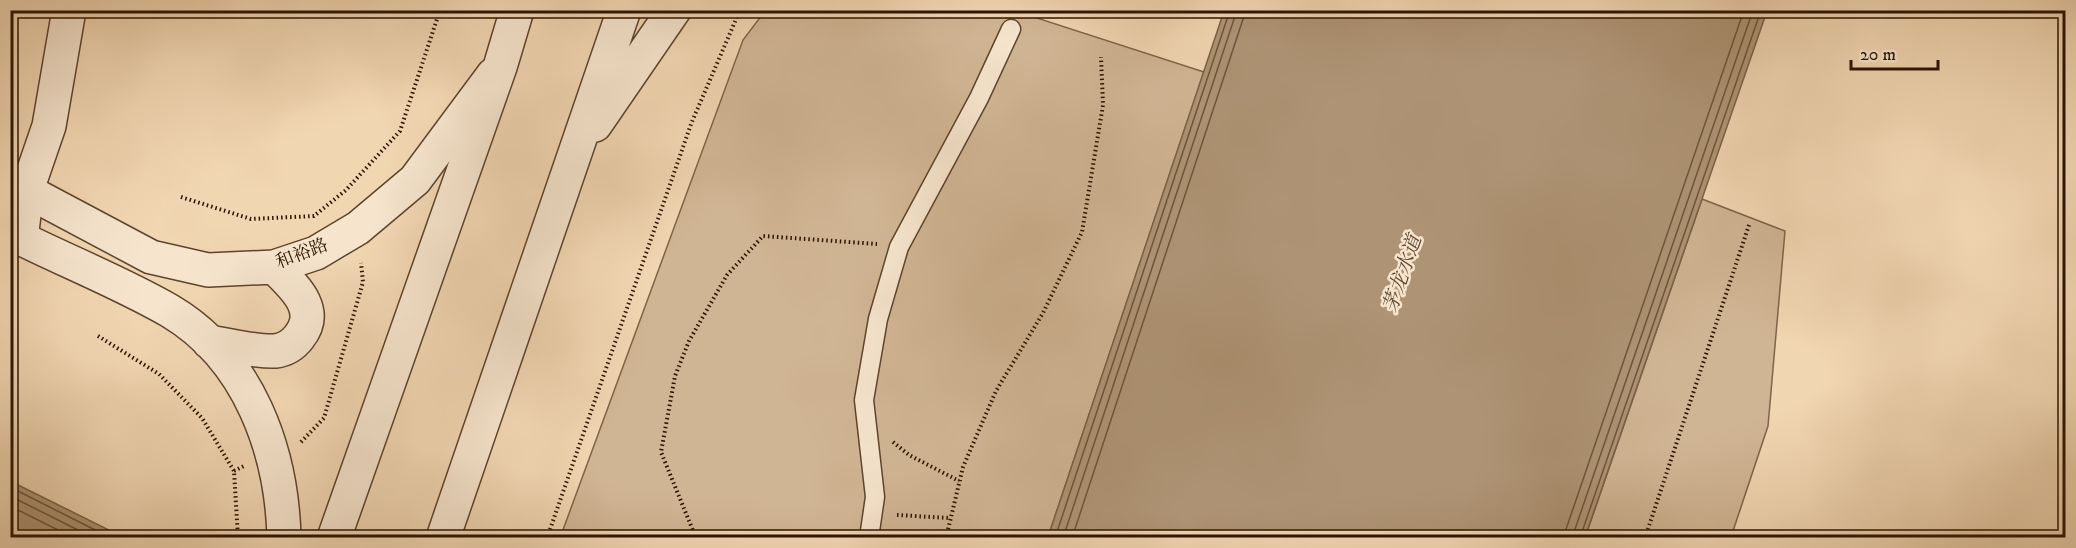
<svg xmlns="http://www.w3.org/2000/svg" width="2076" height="548" viewBox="0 0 2076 548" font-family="'IM FELL DW Pica','Noto Serif SC',serif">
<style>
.green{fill:#d0b594;stroke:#7e644a;stroke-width:1.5}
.water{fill:#ae9475;stroke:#7a6146;stroke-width:1.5}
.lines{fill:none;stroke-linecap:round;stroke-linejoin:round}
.shore{stroke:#6d543a;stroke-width:1.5}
.service-casing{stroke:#5d442c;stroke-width:21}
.minor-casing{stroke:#5d442c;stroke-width:36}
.tertiary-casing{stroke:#5d442c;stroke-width:36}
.path{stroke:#2c1400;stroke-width:4;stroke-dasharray:1.5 3;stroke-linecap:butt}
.service{stroke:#f6e4cd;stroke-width:18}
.minor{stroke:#f6e4cd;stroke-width:33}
.tertiary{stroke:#f6e4cd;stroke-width:33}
.labels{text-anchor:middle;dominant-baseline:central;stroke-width:5;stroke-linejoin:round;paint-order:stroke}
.street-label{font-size:18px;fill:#2c1400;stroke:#f6e4cd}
.water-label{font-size:20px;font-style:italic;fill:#60472f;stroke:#f6e4cd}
</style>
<rect width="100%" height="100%" fill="#f1d6b2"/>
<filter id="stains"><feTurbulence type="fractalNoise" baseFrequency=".00333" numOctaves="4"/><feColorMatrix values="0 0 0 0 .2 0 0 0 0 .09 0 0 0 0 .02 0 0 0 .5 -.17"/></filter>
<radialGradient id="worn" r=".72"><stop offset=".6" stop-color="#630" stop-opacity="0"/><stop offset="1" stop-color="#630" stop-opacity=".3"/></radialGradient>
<path class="green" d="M 765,11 L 1015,11 L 1204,72 L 1048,537 L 560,538 L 743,40 Z
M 1702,199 L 1785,231 L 1768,426 L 1731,537 L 1585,538 Z"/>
<path class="water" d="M 1224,11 L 1767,11 L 1585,537 L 1048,537 Z
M 10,481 L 117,534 L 120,537 L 11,537 Z"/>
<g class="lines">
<path class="shore" d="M 10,487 L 111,538
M 10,496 L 94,538
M 10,506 L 74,538
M 1055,538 L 1230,10
M 1063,538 L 1237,10
M 1072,538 L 1246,10
M 1563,538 L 1744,10
M 1572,538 L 1753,10
M 1580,538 L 1761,10"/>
<defs>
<path id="service" d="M 869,538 L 875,497 L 864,400 L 878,319 L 899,247 L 979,98 L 1011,29"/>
<path id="minor" d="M 10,182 L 151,257 L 208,270 L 274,267 L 316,253 L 358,228 L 415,180 L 493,75
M 10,233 C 63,260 120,282 170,311 C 249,358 282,451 284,538
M 209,342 C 230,345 254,352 275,351 C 284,350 293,345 299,337 C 321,309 293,286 274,267"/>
<path id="tertiary" d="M 595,125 L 674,10
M 21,239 L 27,190 L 49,126 L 69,10
M 334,538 L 500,67 L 517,10
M 443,538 L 624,10"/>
</defs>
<use href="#service" class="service-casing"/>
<use href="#minor" class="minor-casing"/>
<use href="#tertiary" class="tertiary-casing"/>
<path class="path" d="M 181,197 L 251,219 L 314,216 L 346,190 L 400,131 L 440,10
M 98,336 L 159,374 L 202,418 L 234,471 L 238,538
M 301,442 L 324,418 L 363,282 L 361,263
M 893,442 L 909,455 L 959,481
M 234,471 L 244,466
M 897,515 L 949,518
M 547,538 L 691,124 L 740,10
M 696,538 L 661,452 L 675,376 L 689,341 L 727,275 L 763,236 L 877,244
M 946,538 L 963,467 L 996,391 L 1043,313 L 1082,232 L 1103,105 L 1101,57
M 1645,538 L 1749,225"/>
<use href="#service" class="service"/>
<use href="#minor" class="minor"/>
<use href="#tertiary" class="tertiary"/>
</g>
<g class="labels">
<g class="street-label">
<text transform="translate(302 254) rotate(-21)">和裕路</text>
</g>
<g class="water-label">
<text transform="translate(1403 274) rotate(-71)">茅龙水道</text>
</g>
</g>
<rect width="2076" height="548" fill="none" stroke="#f1d6b2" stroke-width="36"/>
<rect x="12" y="12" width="2052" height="524" fill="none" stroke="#2c1400" stroke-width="3"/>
<rect x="18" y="18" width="2040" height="512" fill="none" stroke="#2c1400" stroke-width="1.5"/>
<path d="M1851 60v9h87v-9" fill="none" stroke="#2c1400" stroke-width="3"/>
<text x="1860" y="60" font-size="18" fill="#2c1400" stroke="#f6e4cd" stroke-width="4.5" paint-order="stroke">20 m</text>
<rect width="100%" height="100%" filter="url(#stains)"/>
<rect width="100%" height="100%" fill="url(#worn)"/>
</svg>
